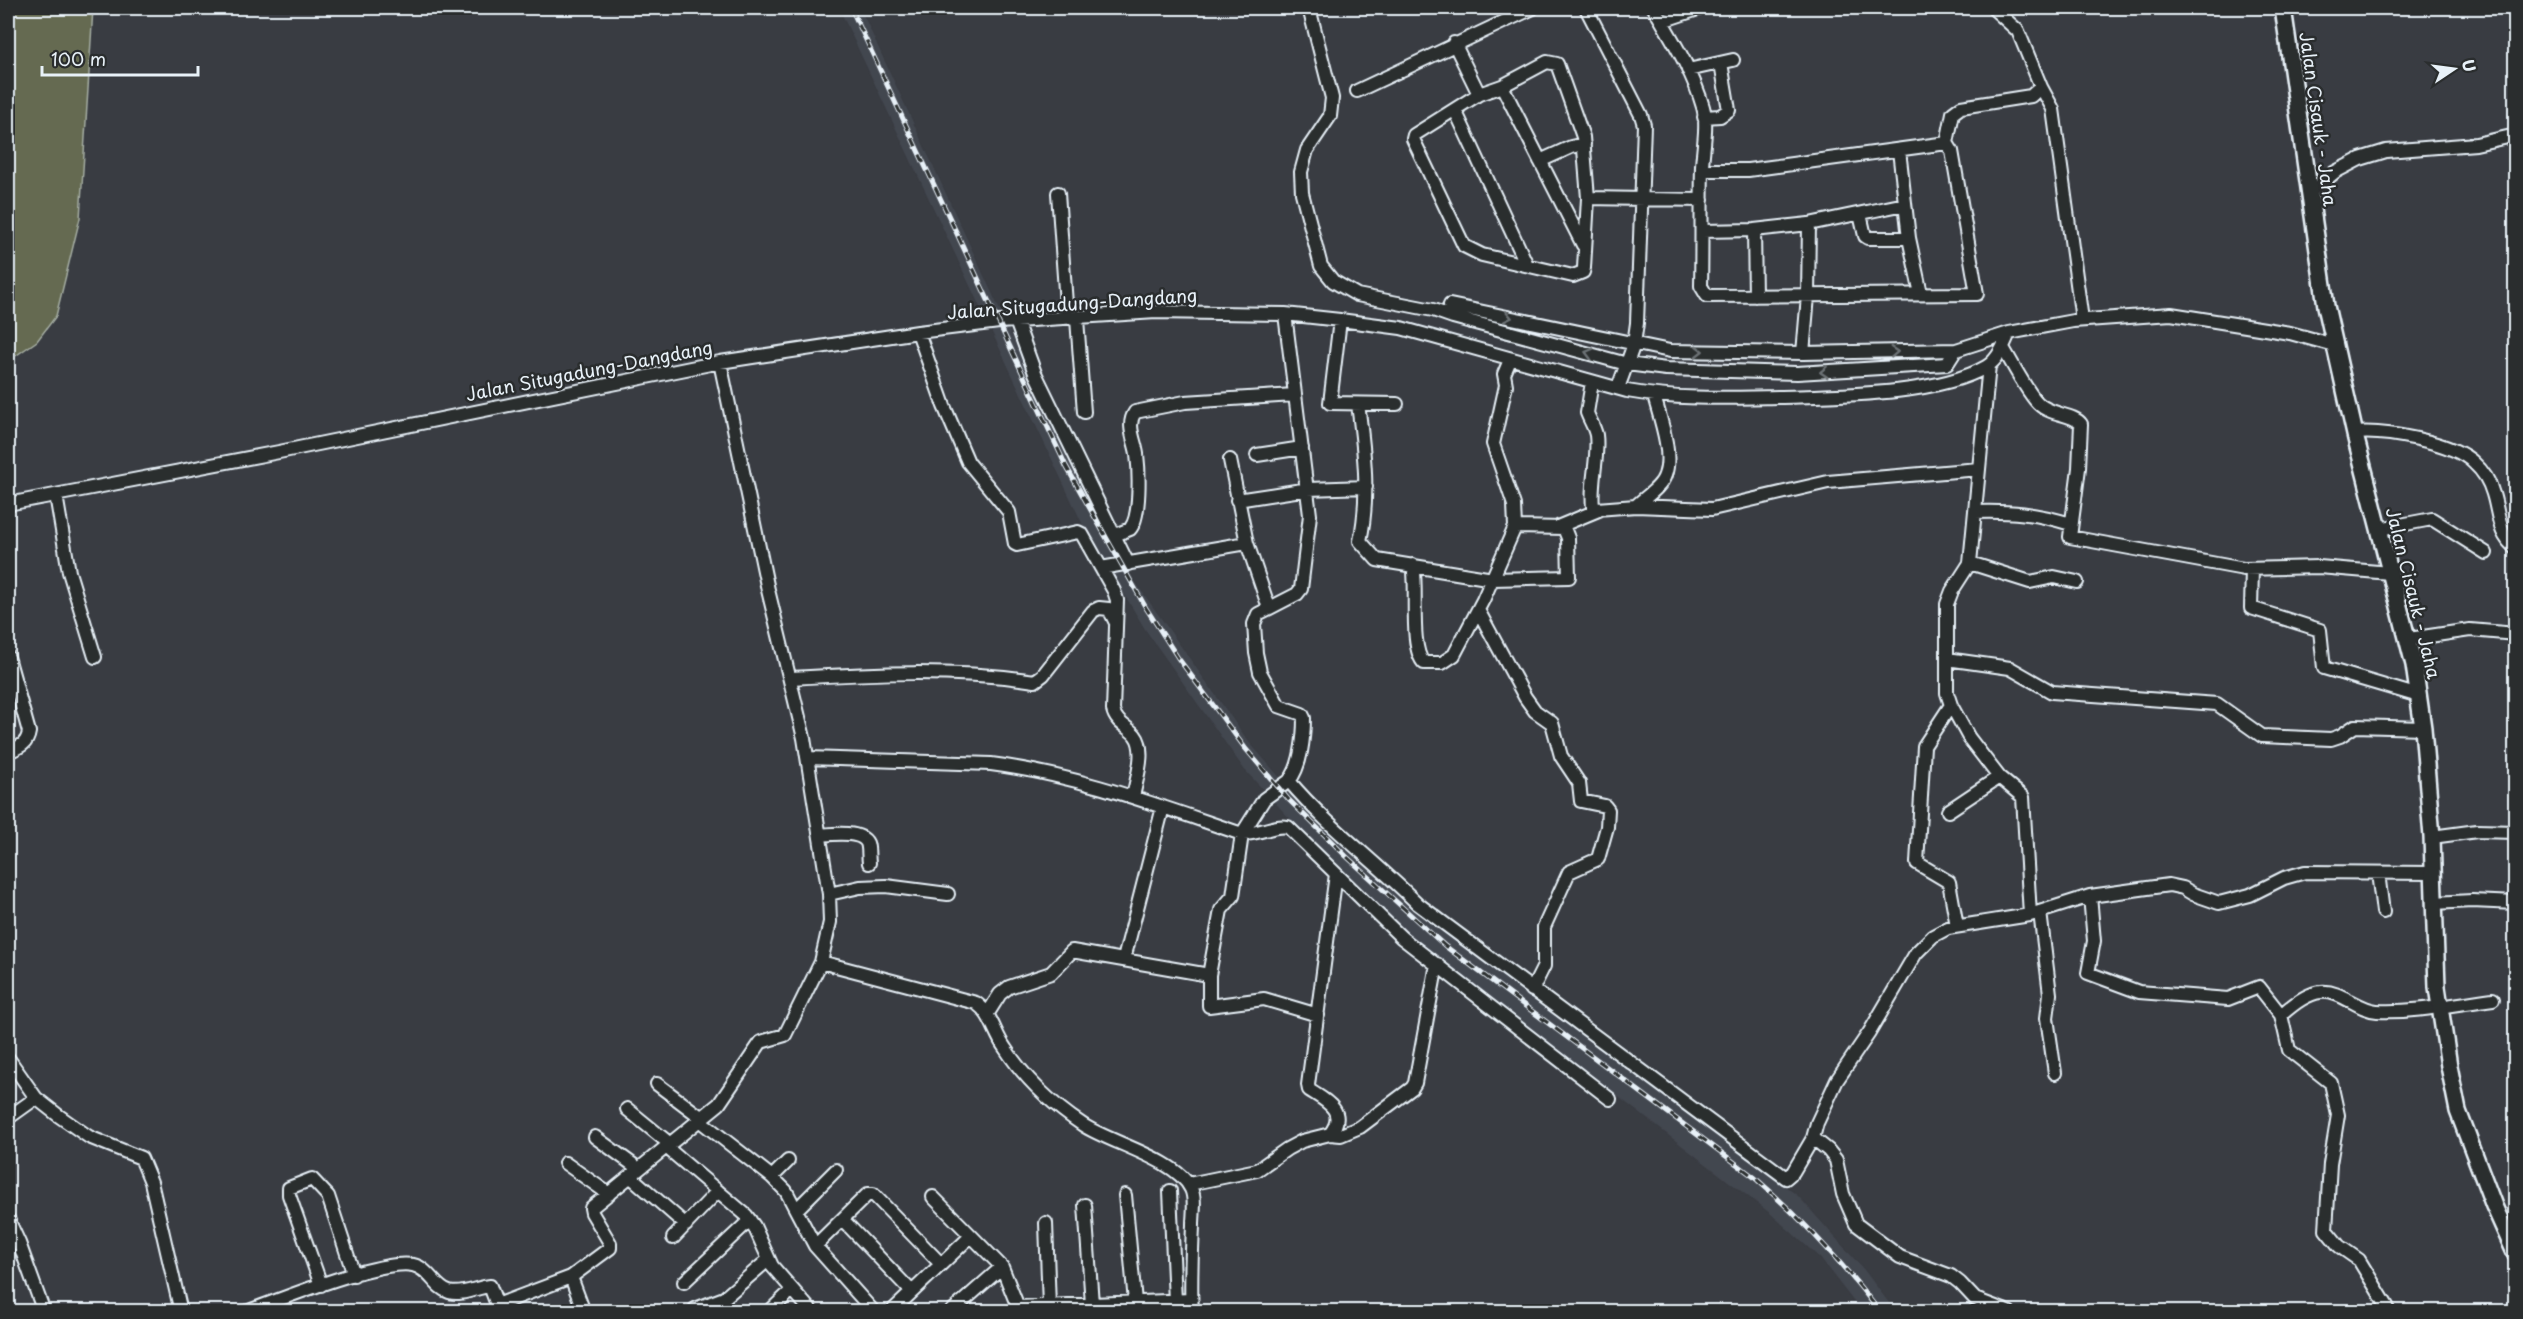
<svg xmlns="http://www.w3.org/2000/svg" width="2523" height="1319" viewBox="0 0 2523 1319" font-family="'Playpen Sans',sans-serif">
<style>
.built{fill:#434750}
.green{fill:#656b51;stroke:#a6aea4;stroke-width:1.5}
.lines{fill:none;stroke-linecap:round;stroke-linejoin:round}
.minor-casing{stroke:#e8f1f8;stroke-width:16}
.major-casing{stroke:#e8f1f8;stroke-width:20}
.minor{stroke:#2a2d2e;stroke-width:12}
.major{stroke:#2a2d2e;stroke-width:15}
.rail-casing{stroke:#e8f1f8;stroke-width:5}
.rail{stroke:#2a2d2e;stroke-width:3;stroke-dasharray:9;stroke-linecap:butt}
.oneway{stroke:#6c7275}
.labels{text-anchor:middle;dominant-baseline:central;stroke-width:5;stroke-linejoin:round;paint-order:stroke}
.street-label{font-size:18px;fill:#e8f1f8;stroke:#2a2d2e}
</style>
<rect width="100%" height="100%" fill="#393c42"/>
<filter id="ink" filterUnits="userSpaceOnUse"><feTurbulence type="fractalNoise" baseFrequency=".0167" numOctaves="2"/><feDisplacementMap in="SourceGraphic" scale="12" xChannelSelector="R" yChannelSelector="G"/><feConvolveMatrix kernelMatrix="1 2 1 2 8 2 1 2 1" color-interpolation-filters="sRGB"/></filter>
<g filter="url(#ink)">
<path class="built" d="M 839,8 L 860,8 L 1071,464 L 1133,579 L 1248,741 L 1303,804 L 1413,911 L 1617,1056 L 1799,1197 L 1864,1270 L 1895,1311 L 1861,1311 L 1820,1258 L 1770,1213 L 1397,927 L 1332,864 L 1244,769 L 1145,629 L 1083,525 Z"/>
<path class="green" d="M 8,8 L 93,8 L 80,218 L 56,316 L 37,341 L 8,361 Z"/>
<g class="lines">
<defs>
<path id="minor" d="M 1309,8 L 1332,98 L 1330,116 L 1307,150 L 1301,172 L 1302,193 L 1321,266 L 1333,281 L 1357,295 L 1433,310 L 1453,317 L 1627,364 L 1666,369 L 1797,373 L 1947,364 L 1956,350
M 1586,8 L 1641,115 L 1644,125 L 1637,323 L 1634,344 L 1618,388
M 1654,8 C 1672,39 1693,72 1703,107 C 1708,124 1703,148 1702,166 C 1701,206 1702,246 1701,286 L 1707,296 L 1977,294 L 1952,151 L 1947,143 L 1748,170 L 1702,170
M 1993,8 L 2018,31 L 2041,87 L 2053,109 L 2082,320
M 1662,21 L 1701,8
M 1454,43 L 1479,94
M 1547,62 L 1557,64 L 1583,137 L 1588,198 L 1584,268 L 1583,272 L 1573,276 L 1482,255 L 1464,246 L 1413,139 L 1414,135 L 1479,94 L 1502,86 Z
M 1688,70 L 1733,60
M 1502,86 L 1583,245
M 1357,91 L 1533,8
M 1455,110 L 1527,265
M 1704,117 L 1720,116 L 1729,110 L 1721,63
M 1947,143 L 1953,113 L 1961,107 L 2031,96 L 2041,87
M 1899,150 L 1909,238 L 1921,294
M 1540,161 L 1571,147 L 1584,144
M 2311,192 L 2335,172 L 2360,159 L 2386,151 L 2476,144 L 2516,135
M 1058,193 L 1067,318
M 1588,198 L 1702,200
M 1860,214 L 1865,236 L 1868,238 L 1909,238
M 1754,230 L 1755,296
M 1702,231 L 1754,230 L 1809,224 L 1905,204
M 1450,305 L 1670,351 L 1803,353 L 1956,350 L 2009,333
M 1285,314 L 1310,515 L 1301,589 L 1297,594 L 1258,614 L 1254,624 L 1256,653 L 1260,672 L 1279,706 L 1302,714 L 1304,718 C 1304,737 1301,767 1289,781 C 1327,826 1376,862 1418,904 L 1786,1178 L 1793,1172 L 1813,1138
M 1077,319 L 1084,412
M 1340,320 L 1330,403 L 1397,404
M 1016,321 L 1035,373 L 1128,564
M 918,332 L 944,406 L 968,462 L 1009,512 L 1015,544 L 1017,545 L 1078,532 L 1082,534 L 1114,591 L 1117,600 L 1113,710 C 1116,723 1127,726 1135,735 C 1147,750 1136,780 1133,797
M 2003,348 C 2011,361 2029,396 2039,404 C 2050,415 2074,414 2081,424 L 2079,468 L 2070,537 L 2244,569 L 2319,567 L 2390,573
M 1803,353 L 1808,296 L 1809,224
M 1989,365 L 1970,563 L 1952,591 L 1947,604 L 1947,693 L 1951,705 L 1969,738 L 1999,777 L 2023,797 L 2030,915
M 1592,382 L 1587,413 C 1590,421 1594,426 1596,435 C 1599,457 1590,483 1593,507 L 1597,509 L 1636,506 L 1712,509 L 1828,482 L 1979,469
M 1358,404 C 1364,450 1370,495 1360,541 L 1377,560 L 1493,579 L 1569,577 L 1568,538 L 1564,528 L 1515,527
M 2355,433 C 2383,430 2454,442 2474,463 C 2483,471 2490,483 2493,494 C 2499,513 2498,536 2516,548
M 1257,455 L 1302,448
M 56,495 L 69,572 L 95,657
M 1237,500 L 1308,489 L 1366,487
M 8,504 L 279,452 L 720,362 L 918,332 L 999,322 L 1156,312 L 1285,314 L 1340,320 L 1401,328 L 1627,391 C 1677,400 1728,398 1778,397 C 1837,395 1935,396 1986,367 C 1998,360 2004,345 2009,333 L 2073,321 L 2171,314 L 2290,333 L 2334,345
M 1636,506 C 1645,497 1661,488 1665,475 C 1673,454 1660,418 1654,396
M 1975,512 C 2012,511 2035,513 2071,524
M 1560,526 L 1601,509
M 2379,529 L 2432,519 L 2486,553
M 1115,535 L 1130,529 C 1141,517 1139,470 1137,454 C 1135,440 1126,425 1135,412 L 1185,402 L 1294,395
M 1247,543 L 1269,608
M 1970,563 L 2030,582 L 2054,577 L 2077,582
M 1413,565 C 1418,586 1409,648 1424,663 L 1442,663 L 1454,655 L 1483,600 L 1515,527 L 1514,505 L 1493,444 L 1506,385 L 1504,374 L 1510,360
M 1101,568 L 1247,543 L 1230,460
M 2252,569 L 2251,608 L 2320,630 L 2324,668 L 2419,696
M 1478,610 L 1525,697 L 1535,711 L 1552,723 L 1561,756 L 1579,783 L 1581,801 L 1605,806 L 1608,810 L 1607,827 L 1598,859 L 1569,872 L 1544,927 L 1544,966 L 1532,990
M 2409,639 L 2470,630 L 2516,634
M 8,657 L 29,732 C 27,745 19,747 8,752
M 1947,659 L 2010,668 L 2052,692 L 2217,704 L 2262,736 L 2331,739 L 2340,736 L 2355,726 L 2423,728
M 791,678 C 873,673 954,669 1035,681 L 1043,675 L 1093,611 L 1099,608 L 1109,609 L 1115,621
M 1951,705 L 1924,746 L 1917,863 L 1949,882 L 1957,926
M 808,758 L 991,764 C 1078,775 1159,806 1242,834 C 1257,835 1274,824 1288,827 L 1402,938 L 1610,1099
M 1289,781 L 1264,799 L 1242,834 L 1233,896 L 1221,910 L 1209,975 L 1209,1006 L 1264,999 L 1318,1015
M 1948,811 L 1999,777
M 820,835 C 831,834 861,830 867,843 C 869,848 868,856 869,863
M 2432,837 L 2477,831 L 2516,832
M 2378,873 L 2383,912
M 829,894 L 860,887 L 886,886 L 948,894
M 2090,896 L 2094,941 L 2088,973 L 2139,992 L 2228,999 L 2259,987 L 2281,1015 L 2289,1050 L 2331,1083 L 2338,1115 L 2330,1164 L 2326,1230 L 2339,1246 L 2359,1260 L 2387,1306 L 2387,1312
M 2434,903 L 2472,901 L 2516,903
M 2040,912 L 2050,994 L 2047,1018 L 2055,1073
M 1124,959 L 1163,807
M 821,962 L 976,1003 C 992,1014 994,1033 1005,1048 C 1025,1079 1053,1105 1083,1125 C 1110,1143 1177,1159 1191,1189 C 1196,1199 1193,1213 1193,1225 C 1192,1254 1190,1283 1192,1312
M 988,1013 L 1000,994 L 1009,987 L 1051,973 L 1072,951 L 1209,975
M 2281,1015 C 2291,1006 2307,993 2321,992 C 2341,990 2358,1010 2377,1011 C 2415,1013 2455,1004 2493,999
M 8,1058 L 36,1098 L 59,1116 L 89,1137 L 141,1158 L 151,1182 L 181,1312
M 657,1084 L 702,1118
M 627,1109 L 670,1144
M 8,1118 L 36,1098
M 699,1120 L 772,1177 L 786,1191 L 815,1246 L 874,1312
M 1330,1134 C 1348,1111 1326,1101 1309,1090 L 1308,1085 L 1336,874
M 595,1137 L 639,1169
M 666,1147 L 746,1215 L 754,1226 L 772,1266 L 812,1312
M 565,1163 L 609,1194
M 630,1176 L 686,1225
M 772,1177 L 788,1161
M 1189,1184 L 1257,1170 L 1287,1149 L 1302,1141 L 1330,1134 L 1341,1135 L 1360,1127 L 1412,1088 L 1415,1083 L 1437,964
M 1170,1191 L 1175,1301
M 1125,1195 L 1135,1302
M 933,1197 L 1002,1267 L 1018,1307
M 1085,1205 L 1092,1304
M 796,1210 L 836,1170
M 8,1219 L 19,1243 L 44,1312
M 843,1220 L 912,1292
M 1046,1223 L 1049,1307
M 673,1238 L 718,1191
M 815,1246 L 868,1194 L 873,1194 L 941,1264
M 571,1277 L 584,1312
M 684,1282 L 750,1220
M 321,1285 L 289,1195 L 289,1188 L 312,1179 L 328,1196 L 354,1275
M 695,1309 L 724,1298 L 768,1260
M 246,1312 C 282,1299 379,1259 413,1265 C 429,1268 435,1288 449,1292 C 462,1296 477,1287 490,1286 L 497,1305 L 571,1277 L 610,1248 L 610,1243 L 592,1213 L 591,1208 L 719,1104 L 761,1042 L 785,1035 L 821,962 L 830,922 L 829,894 L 804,738 L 768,590 L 720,362
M 769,1312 L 792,1290
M 891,1312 L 971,1236
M 951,1312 L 1002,1267
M 1013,1312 L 1018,1307 L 1191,1300
M 2009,1312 L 1975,1299 L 1960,1283 L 1951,1276 L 1900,1257 L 1856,1224 L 1843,1194 L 1836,1160 L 1828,1150 L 1813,1138 L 1817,1123 L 1837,1080 L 1869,1033 L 1916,953 L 1933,936 L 1948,928 L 2030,915 L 2090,896 L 2169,885 L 2183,888 L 2193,894 L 2219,903 L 2250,895 L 2284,878 L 2305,872 L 2432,873"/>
<path id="major" d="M 2283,8 L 2326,306 L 2356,439 L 2414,665 L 2423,728 L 2432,837 L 2437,987 L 2449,1066 L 2458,1111 L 2494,1206 L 2516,1255"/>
</defs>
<use href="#minor" class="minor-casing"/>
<use href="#major" class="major-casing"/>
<use href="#minor" class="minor"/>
<use href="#major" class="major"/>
<defs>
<path id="rail" d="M 851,8 L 1066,466 L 1146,608 L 1178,658 L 1245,748 L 1289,800 L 1346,856 L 1445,946 L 1754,1177 C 1801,1218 1842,1262 1880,1312"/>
</defs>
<use href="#rail" class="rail-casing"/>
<use href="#rail" class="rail"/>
</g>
<defs><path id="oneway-chevron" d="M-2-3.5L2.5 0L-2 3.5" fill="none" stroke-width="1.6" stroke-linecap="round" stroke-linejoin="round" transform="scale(1.5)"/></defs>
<g class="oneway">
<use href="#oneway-chevron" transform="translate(1508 317) rotate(12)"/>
<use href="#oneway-chevron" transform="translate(1699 351) rotate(1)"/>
<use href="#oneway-chevron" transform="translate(1894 352) rotate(-3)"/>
<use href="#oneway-chevron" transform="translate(1589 353) rotate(-165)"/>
<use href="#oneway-chevron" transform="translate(1824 372) rotate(177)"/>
</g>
</g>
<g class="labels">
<g class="street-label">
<text transform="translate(2319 119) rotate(82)">Jalan Cisauk - Jaha</text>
<text transform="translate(1072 303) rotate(-4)">Jalan Situgadung-Dangdang</text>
<text transform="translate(589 370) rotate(-11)">Jalan Situgadung-Dangdang</text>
<text transform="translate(2414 593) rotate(76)">Jalan Cisauk - Jaha</text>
</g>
</g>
<rect width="2523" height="1319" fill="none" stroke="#2a2d2e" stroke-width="30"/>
<rect x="15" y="15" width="2493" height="1289" fill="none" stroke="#e8f1f8" stroke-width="2" filter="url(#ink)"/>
<g transform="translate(2454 69) rotate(77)" stroke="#2a2d2e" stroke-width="4.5" paint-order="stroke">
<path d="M0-4.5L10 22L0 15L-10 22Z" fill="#e8f1f8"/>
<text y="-9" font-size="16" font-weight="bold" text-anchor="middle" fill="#e8f1f8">U</text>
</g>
<path d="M42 66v9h156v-9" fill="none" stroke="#e8f1f8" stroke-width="3"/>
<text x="51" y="66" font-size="18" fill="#e8f1f8" stroke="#2a2d2e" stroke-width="4.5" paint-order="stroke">100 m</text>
</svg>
